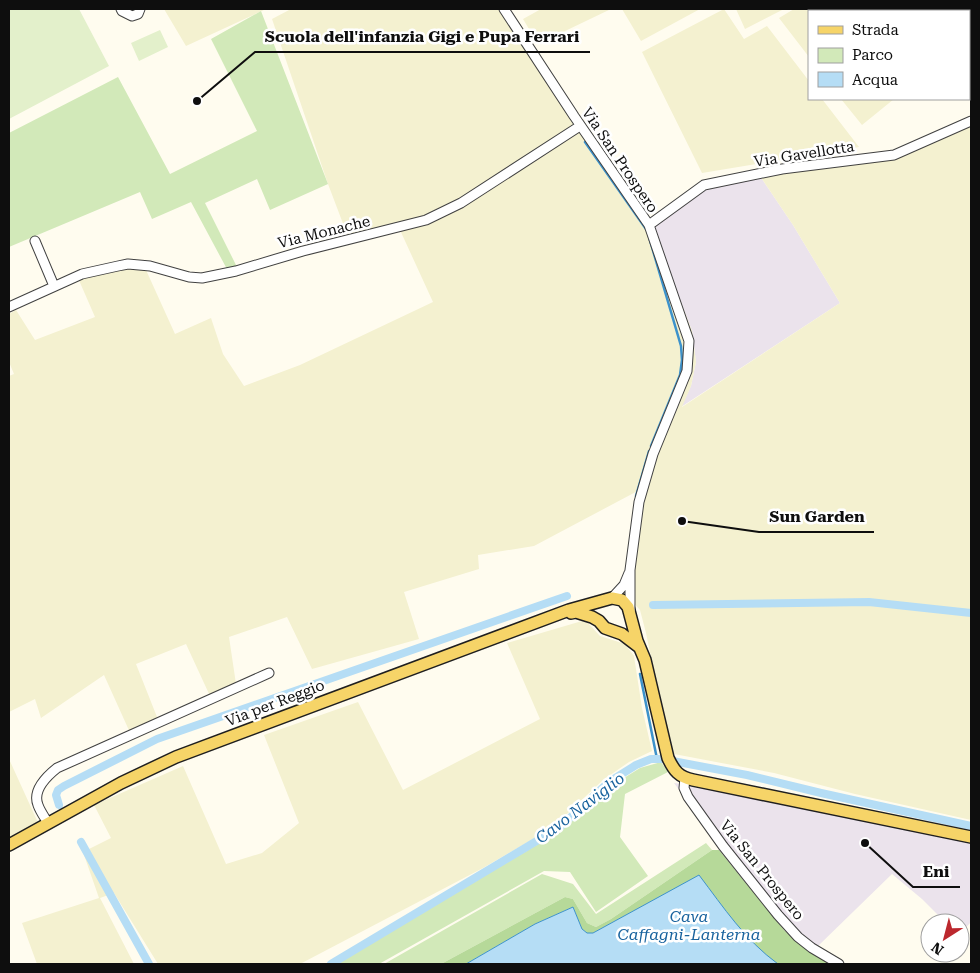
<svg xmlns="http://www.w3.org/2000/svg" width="980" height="973" viewBox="0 0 980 973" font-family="'Roboto Serif',serif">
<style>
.industrial{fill:#ebe3ec}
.farmland{fill:#f4f1d0}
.green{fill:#d2e9b9}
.forest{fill:#b6d999}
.pitch{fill:#e3f0cb}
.water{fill:#b5ddf5;stroke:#3d92cb}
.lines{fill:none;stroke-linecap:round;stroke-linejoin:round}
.stream{stroke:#3d92cb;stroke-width:2.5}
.canal{stroke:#b5ddf5;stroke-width:8}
.minor-casing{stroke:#414141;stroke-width:11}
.major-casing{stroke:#1f1f1f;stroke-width:14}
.minor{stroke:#fff;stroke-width:9}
.major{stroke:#f6d468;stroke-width:11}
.labels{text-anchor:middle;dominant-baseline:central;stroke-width:5;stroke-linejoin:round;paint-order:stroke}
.street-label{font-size:15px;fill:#0e0e0e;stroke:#fff}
.water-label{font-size:16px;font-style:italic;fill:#19639e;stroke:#fff}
.leader{fill:none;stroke:#0e0e0e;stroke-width:2}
.callout-dot{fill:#0e0e0e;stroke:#fff;stroke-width:2}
.callout-label{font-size:16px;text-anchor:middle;font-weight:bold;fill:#0e0e0e;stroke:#fff;stroke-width:5;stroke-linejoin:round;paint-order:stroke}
</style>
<rect width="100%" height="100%" fill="#fffcef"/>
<path class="industrial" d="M 760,176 L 793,225 L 840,303 L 681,407 L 691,386 L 696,362 L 692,331 L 665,261 L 646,226 L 712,183 Z
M 674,783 L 696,786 L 971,842 L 971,922 L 960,934 L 960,923 L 946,923 L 922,899 L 892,874 L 817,947 L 800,934 L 711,833 Z"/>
<path class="farmland" d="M 164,9 L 266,9 L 186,46 Z
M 291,9 L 510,9 L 651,233 L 665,261 L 692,331 L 696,362 L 691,386 L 682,407 L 840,303 L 793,225 L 760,176 L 901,154 L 971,124 L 971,820 L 855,794 L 774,773 L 674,754 L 670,748 L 646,633 L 640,610 L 629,598 L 647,486 L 534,546 L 478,555 L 479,569 L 404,592 L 419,639 L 312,669 L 287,617 L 229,637 L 236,684 L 210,696 L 186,644 L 136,664 L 159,722 L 132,737 L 104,675 L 41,718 L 35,699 L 9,712 L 9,376 L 14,374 L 9,362 L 9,314 L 16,310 L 35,340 L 95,317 L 78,278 L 131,267 L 146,270 L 175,334 L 211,318 L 223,354 L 244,386 L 300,365 L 433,302 L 400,230 L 350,242 L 328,184 L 272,19 Z
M 541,9 L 611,9 L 538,44 L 523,19 Z
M 622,9 L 700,9 L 641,41 Z
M 724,9 L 744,39 L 767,26 L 809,81 L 809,99 L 822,99 L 859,147 L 702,173 L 642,52 Z
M 736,9 L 784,9 L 745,29 Z
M 794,9 L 971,9 L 971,76 L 969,73 L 969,11 L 809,11 L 809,57 L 779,18 Z
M 841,99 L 894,99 L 862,125 Z
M 582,621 L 588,623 L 600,636 L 625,644 L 634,656 L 642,708 L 652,751 L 629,762 L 603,780 L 552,828 L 483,868 L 300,964 L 158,964 L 114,893 L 100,898 L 134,964 L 37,964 L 22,923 L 99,898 L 83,852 L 111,838 L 94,805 L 183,766 L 226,864 L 262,853 L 299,823 L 264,735 L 358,702 L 403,790 L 540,719 L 507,643 Z
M 9,759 L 40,827 L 9,846 Z"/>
<path class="green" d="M 261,11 L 328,184 L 270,210 L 257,179 L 205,203 L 237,267 L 228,271 L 191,202 L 152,219 L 140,192 L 9,247 L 9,133 L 118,77 L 170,174 L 257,131 L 211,39 Z
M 661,762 L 668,772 L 625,794 L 620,837 L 648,876 L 596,912 L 570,872 L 544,871 L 379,964 L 335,964 L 562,830 L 608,788 L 640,768 Z
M 706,843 L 712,850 L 611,919 L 596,927 L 587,923 L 573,899 L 565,897 L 441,964 L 384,964 L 542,874 L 573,884 L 596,914 Z"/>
<path class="forest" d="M 712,850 L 719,850 L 784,930 L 807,950 L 830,964 C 817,964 790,967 779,964 C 759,960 713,894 699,876 L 593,933 L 587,933 L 582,929 L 573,907 L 535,924 L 466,964 L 441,964 L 565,897 L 573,899 L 587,923 L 596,927 L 611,919 Z"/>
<path class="pitch" d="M 9,9 L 79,9 L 109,66 L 9,119 Z
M 160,30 L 168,47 L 139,61 L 131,43 Z"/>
<path class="water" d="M 699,875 C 724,908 745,940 778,964 L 466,964 L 535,924 L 573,907 L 582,929 L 587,933 L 593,933 Z"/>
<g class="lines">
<path class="stream" d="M 585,142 L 646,229
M 649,237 L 681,346 L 682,360 L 680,375 L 651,446
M 636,496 L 649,451
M 640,674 L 657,759"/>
<path class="canal" d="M 653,605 L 869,602 L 971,613
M 59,805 L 56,795 L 58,790 L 64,786 L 157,739 L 567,596
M 81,842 L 149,964
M 331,964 L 560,827 L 609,782 L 636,765 L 651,759 L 662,759 L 747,775 L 821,793 L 971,826"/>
<defs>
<path id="minor" d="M 121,9 L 122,11 L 132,16 L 138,14 L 140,9
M 504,9 L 574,116 L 649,225 L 689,341 L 687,371 L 653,454 L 639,502 L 630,570 L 630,611
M 649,225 L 704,185 L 782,169 L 894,155 L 971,121
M 35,241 L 54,286
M 9,307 L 82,274 L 118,266 L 128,264 L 150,266 L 189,277 L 202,278 L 236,271 L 303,251 L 426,220 L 461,203 L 580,126
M 612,598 L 624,585 L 629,573
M 685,778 L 684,788 L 688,797 L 723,846 L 778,915 L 798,937 L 812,948 L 839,964
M 48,823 C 45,818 40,811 38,805 C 32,790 47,776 57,768 L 269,673"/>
<path id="major" d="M 571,613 L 576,612 L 592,617 L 599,621 L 605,628 L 622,634 L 639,647
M 9,845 L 121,783 L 176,757 L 569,610 L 612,598 L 622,600 L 628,607 L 637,641 L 645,660 L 668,758 C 674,771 679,777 693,780 L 971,837"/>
</defs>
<use href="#minor" class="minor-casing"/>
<use href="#major" class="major-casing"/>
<use href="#minor" class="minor"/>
<use href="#major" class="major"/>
</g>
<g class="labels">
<g class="street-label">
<text transform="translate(804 154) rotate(-9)">Via Gavellotta</text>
<text transform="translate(620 160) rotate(56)">Via San Prospero</text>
<text transform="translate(324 232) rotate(-14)">Via Monache</text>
<text transform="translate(275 703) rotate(-21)">Via per Reggio</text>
<text transform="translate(762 870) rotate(51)">Via San Prospero</text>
</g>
<g class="water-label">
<text transform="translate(580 808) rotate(-37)">Cavo Naviglio</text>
<text x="689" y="916">Cava<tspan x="689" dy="18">Caffagni-Lanterna</tspan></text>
</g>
</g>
<path class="leader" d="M197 101L255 52H590M682 521L759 532H874M865 843L913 887H960"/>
<g class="callout-dot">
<circle cx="197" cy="101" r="5"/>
<circle cx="682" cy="521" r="5"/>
<circle cx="865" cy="843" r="5"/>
</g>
<g class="callout-label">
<text x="422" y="42">Scuola dell'infanzia Gigi e Pupa Ferrari</text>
<text x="817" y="522">Sun Garden</text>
<text x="936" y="877">Eni</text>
</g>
<rect width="980" height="973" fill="none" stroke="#0e0e0e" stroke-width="20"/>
<rect x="808" y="10" width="162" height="90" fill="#ffffff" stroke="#9f9f9f"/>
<rect x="818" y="26" width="25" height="8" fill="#f6d468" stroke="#9f9f9f"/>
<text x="852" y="35" font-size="15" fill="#0e0e0e">Strada</text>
<rect x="818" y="48" width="25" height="15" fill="#d2e9b9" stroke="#9f9f9f"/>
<text x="852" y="60" font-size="15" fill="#0e0e0e">Parco</text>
<rect x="818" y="72" width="25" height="15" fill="#b5ddf5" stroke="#9f9f9f"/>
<text x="852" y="85" font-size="15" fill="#0e0e0e">Acqua</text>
<g transform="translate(945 938) rotate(216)"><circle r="24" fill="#ffffff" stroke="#9f9f9f"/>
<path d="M0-4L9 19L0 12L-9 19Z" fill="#bc282e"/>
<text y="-8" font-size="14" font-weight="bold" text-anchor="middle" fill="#0e0e0e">N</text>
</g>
</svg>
